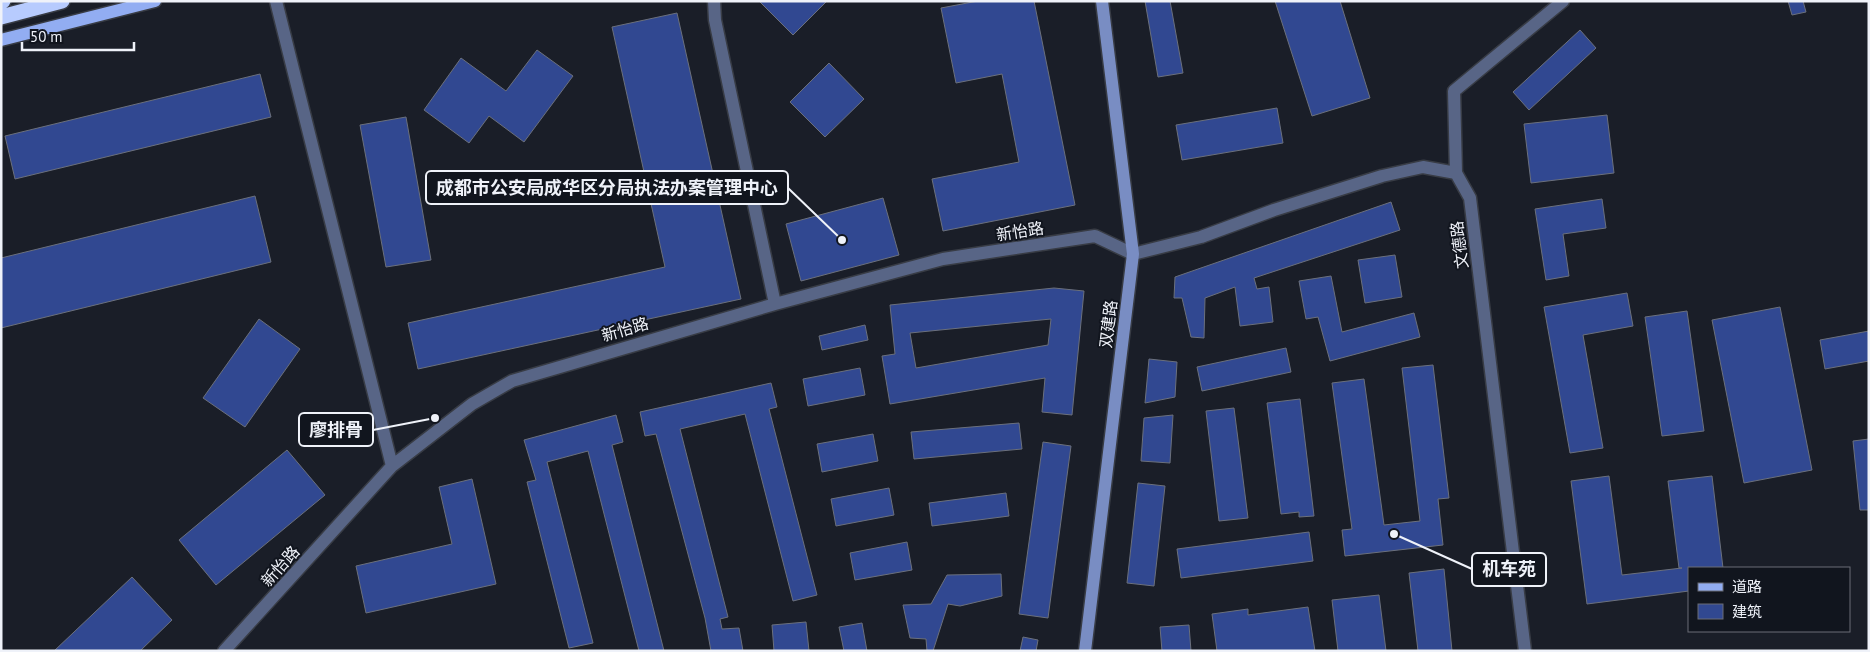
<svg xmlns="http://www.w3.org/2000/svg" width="1870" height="652" viewBox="0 0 1870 652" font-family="'PT Sans','Noto Sans SC',sans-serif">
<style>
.building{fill:#314891;stroke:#6b707c;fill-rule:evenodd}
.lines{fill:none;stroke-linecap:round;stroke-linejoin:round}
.street-casing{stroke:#383c45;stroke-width:15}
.secondary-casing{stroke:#383c45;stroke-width:15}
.primary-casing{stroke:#383c45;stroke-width:15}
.highway-casing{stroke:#383c45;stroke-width:18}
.street{stroke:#586586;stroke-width:12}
.secondary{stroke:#798dc3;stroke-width:12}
.primary{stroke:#92adf2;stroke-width:12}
.highway{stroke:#b7cbfe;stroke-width:15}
.labels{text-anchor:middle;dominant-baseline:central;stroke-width:4;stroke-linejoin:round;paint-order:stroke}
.street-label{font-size:16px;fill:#eff2f9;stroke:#11151e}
.leader{fill:none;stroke:#eff2f9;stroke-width:2}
.callout-dot{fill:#eff2f9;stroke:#11151e;stroke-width:2}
.callout{fill:#11151e;stroke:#eff2f9;stroke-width:2}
.callout-label{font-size:18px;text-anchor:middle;font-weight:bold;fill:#eff2f9}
</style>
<rect width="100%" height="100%" fill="#1a1e28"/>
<path class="building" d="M 759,1 L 827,1 L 793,35 Z
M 978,1 L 1034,1 L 1075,205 L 943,231 L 932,179 L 1019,162 L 1002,74 L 956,83 L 941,8 Z
M 1145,1 L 1170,1 L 1183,73 L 1158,77 Z
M 1275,1 L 1340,1 L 1370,98 L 1312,116 Z
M 1788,1 L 1803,1 L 1806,12 L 1792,15 Z
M 677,13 L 741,299 L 418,369 L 408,323 L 665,267 L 612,27 Z
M 1580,30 L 1596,48 L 1529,110 L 1513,92 Z
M 537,50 L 573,76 L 524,142 L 489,116 L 469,143 L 424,110 L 461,58 L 506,91 Z
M 829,63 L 864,99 L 825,137 L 790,102 Z
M 260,74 L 271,117 L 15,179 L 5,136 Z
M 1277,108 L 1283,143 L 1182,160 L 1176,125 Z
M 1607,115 L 1614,173 L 1531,183 L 1524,124 Z
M 406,117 L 431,260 L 386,267 L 360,125 Z
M 255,196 L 271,262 L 1,328 L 1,258 Z
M 883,198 L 899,255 L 801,281 L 786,224 Z
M 1602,199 L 1606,228 L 1563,234 L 1569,276 L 1546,280 L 1535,209 Z
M 1391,202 L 1400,230 L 1254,278 L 1257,289 L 1269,287 L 1273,322 L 1240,326 L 1235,287 L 1205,298 L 1204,338 L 1191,337 L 1182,298 L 1174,298 L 1175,277 Z
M 1395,255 L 1402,297 L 1365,303 L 1358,260 Z
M 1331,276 L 1342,332 L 1414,313 L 1420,337 L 1330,361 L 1318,317 L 1306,319 L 1299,281 Z
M 1054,288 L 1084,291 L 1072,415 L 1042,412 L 1045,378 L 890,404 L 882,356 L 895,354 L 890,305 ZM 1051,319 L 1048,345 L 916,368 L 910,333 Z
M 1627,293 L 1633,326 L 1583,335 L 1603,448 L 1570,453 L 1544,307 Z
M 1780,307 L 1812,470 L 1744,483 L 1712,320 Z
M 1687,311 L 1704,431 L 1662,436 L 1645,317 Z
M 259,319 L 300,349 L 245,427 L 203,398 Z
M 865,325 L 868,340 L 822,350 L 819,336 Z
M 1869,331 L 1869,361 L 1825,369 L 1820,340 Z
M 1286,348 L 1291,372 L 1202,391 L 1197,367 Z
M 1149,359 L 1177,362 L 1175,397 L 1145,403 Z
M 1433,365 L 1449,498 L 1438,499 L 1443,545 L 1345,556 L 1342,530 L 1352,529 L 1332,383 L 1364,379 L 1384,525 L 1420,521 L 1402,368 Z
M 860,368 L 865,395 L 808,406 L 803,379 Z
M 771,383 L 777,407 L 769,409 L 817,595 L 793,601 L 745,414 L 680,429 L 728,617 L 720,619 L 722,629 L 739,628 L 743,651 L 711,651 L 705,618 L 656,434 L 645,436 L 640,412 Z
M 1300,399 L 1314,516 L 1299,517 L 1299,512 L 1281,514 L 1267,403 Z
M 1234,408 L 1248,518 L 1219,521 L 1206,411 Z
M 616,415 L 623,442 L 612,445 L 664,651 L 639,651 L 588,451 L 547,462 L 593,643 L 569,648 L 527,482 L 536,480 L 524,440 Z
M 1173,415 L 1170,463 L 1141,461 L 1144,418 Z
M 1019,423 L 1022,449 L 914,459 L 911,432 Z
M 873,434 L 878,461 L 822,472 L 817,444 Z
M 1869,439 L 1869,510 L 1860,510 L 1853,441 Z
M 1043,442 L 1071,446 L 1048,618 L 1019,614 Z
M 287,450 L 325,495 L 216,585 L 179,540 Z
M 1609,476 L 1622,575 L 1682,568 L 1679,568 L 1668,481 L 1712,476 L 1723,568 L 1689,568 L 1689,591 L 1587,604 L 1571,481 Z
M 472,479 L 496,584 L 366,613 L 356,566 L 452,544 L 439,487 Z
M 1138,483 L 1165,486 L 1154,586 L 1127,583 Z
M 889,488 L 894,515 L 836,526 L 831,499 Z
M 1006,493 L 1009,516 L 932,526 L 929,503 Z
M 1309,532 L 1313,561 L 1181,578 L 1177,549 Z
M 907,542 L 912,570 L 855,580 L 850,553 Z
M 1444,569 L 1452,651 L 1418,651 L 1409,573 Z
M 1001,574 L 1002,596 L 960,606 L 948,604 L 933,651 L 927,651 L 926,639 L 910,638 L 903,605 L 931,604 L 947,575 Z
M 132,577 L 172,620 L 140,651 L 54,651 Z
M 1379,595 L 1386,651 L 1338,651 L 1332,600 Z
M 1308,607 L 1315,651 L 1217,651 L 1212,614 L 1248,609 L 1248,615 Z
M 806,622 L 809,651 L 774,651 L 772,625 Z
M 862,623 L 867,651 L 844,651 L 839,627 Z
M 1189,625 L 1191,651 L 1162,651 L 1160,627 Z
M 1023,637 L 1038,640 L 1036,651 L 1020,651 Z"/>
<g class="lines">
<defs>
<path id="street" d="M 276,1 L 392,466
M 714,1 L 715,20 L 775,304
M 1456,173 L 1454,91 L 1563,1
M 224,651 L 392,466 L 472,404 L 512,381 L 775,304 L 943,259 L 1095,236 L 1133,254 L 1201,237 L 1274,210 L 1382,176 L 1423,167 L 1456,173 L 1470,198 L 1525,651"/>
<path id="secondary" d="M 1085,651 L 1133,254 L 1102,1"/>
<path id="primary" d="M 1,40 L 155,1"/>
<path id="highway" d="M 1,2 L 3,1
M 1,17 L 62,1"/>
</defs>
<use href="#street" class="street-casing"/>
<use href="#secondary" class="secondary-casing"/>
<use href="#primary" class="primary-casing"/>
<use href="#highway" class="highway-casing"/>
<use href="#street" class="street"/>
<use href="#secondary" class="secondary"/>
<use href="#primary" class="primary"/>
<use href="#highway" class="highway"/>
</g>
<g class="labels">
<g class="street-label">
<text transform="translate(1020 231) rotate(-9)">新怡路</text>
<text transform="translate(1459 245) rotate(-97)">文德路</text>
<text transform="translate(1108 324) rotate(-83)">双建路</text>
<text transform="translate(625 329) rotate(-16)">新怡路</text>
<text transform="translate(280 566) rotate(-48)">新怡路</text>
</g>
</g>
<path class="leader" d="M842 240L788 188M435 418L373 430M1394 534L1472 569"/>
<g class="callout-dot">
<circle cx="842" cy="240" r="5"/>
<circle cx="435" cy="418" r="5"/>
<circle cx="1394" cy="534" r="5"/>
</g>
<g class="callout">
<rect x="426" y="171" width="362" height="33" rx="5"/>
<rect x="299" y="413" width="74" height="33" rx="5"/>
<rect x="1472" y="553" width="74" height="33" rx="5"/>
</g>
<g class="callout-label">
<text x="607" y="194">成都市公安局成华区分局执法办案管理中心</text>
<text x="336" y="436">廖排骨</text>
<text x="1509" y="575">机车苑</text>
</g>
<rect width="1870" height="652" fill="none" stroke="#eff2f9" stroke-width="5"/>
<rect x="1688" y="567" width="162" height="65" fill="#11151e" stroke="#6a6d76"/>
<rect x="1698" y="583" width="25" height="8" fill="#92adf2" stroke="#6a6d76"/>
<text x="1732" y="592" font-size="15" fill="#eff2f9">道路</text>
<rect x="1698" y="604" width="25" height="15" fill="#314891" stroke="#6a6d76"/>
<text x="1732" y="617" font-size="15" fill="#eff2f9">建筑</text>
<path d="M22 42v8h112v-8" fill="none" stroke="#eff2f9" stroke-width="2.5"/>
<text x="30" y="42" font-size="15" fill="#eff2f9" stroke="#11151e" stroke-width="4" paint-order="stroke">50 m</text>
</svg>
